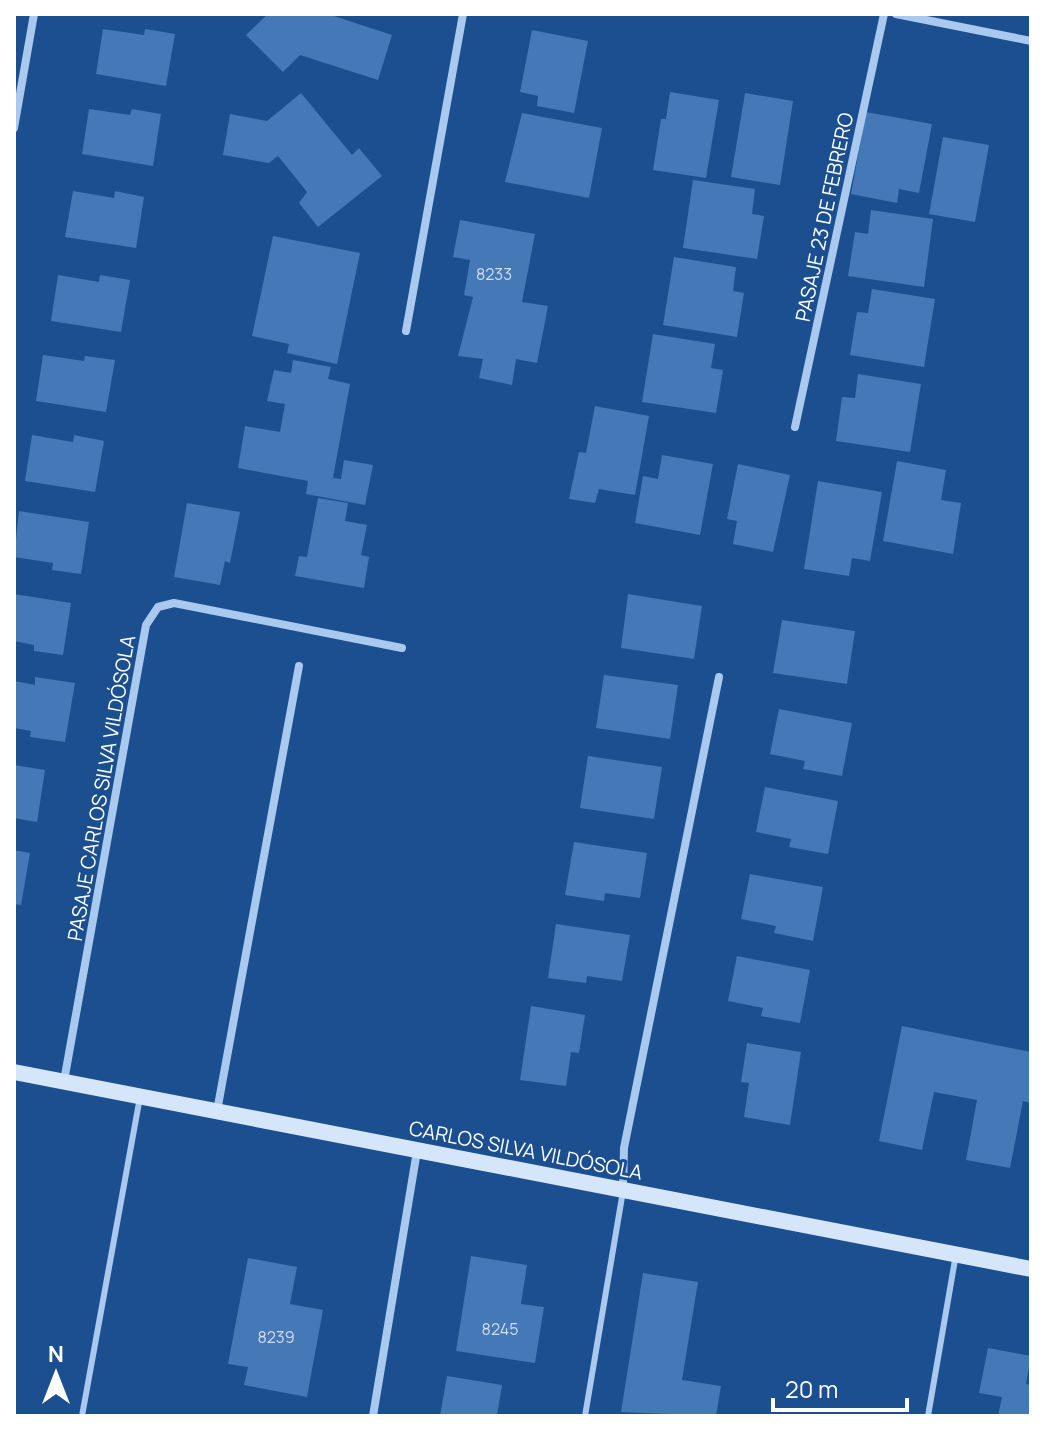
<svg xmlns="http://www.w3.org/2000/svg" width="1045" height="1430" viewBox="0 0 1045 1430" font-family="Manrope,sans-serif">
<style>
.building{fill:#4478b7}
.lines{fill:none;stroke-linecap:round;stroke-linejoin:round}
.lane{stroke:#a9c9ee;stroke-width:6}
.street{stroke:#a9c9ee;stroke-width:8}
.secondary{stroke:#d6e6fa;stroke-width:16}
.labels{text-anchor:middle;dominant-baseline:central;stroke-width:6;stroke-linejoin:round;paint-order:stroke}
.number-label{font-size:16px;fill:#d0dded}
.street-label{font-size:20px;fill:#fff;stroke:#1b4f8f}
</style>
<rect width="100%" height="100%" fill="#1b4f8f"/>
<path class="building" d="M 268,14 L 328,14 L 392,35 L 378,80 L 300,55 L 283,72 L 246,35 Z
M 103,29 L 144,35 L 145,29 L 175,34 L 166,86 L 96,74 Z
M 532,30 L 588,41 L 574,113 L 537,106 L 538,96 L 520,92 Z
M 670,92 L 719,100 L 706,178 L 653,170 L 661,119 L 666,119 Z
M 301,93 L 352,155 L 359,148 L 382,176 L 318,227 L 299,203 L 307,192 L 278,156 L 269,163 L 223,155 L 230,114 L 267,121 Z
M 745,93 L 793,101 L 780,185 L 731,177 Z
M 89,109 L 130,115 L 132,109 L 161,114 L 153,166 L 82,154 Z
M 866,112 L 932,124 L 919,193 L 899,189 L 897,203 L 851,194 Z
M 522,113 L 602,128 L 589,198 L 505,182 Z
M 943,137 L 989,145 L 975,222 L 929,214 Z
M 693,180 L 755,189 L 752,214 L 764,216 L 757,259 L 683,248 Z
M 73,191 L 114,198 L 115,191 L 144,197 L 136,248 L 65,237 Z
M 871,210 L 933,219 L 924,287 L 848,276 L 855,232 L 868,234 Z
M 460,220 L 535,234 L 522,302 L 548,306 L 537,363 L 516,359 L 512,385 L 479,378 L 483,359 L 458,356 L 473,297 L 464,295 L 470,260 L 453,257 Z
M 273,236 L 360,253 L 337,364 L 287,353 L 289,344 L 252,336 Z
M 674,257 L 736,267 L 733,291 L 744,293 L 737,337 L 663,325 Z
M 58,275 L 99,282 L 100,275 L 130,280 L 121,332 L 51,321 Z
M 872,289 L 935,299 L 924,367 L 850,355 L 857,312 L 868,313 Z
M 653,334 L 715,344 L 711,368 L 723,370 L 716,413 L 642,402 Z
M 43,355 L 84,361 L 85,356 L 115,360 L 106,412 L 36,401 Z
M 293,360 L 331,367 L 328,379 L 350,384 L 333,478 L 341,479 L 344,460 L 373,465 L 365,505 L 306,494 L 308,481 L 238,468 L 245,426 L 280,432 L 285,404 L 267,401 L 274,370 L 291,373 Z
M 858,374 L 921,384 L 910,452 L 836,441 L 842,397 L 855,398 Z
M 595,406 L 649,416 L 635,495 L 599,489 L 595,503 L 569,499 L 579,452 L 586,453 Z
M 32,435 L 73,442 L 74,435 L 104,441 L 95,492 L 25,481 Z
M 662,455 L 713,464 L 700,535 L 635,523 L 643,476 L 658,479 Z
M 897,461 L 946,470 L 941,500 L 961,503 L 953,554 L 883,541 Z
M 738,464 L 790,475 L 773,552 L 733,544 L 737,521 L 727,519 Z
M 818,481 L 882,492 L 870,561 L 852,558 L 849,576 L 804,569 Z
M 318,498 L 348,503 L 345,521 L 367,525 L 361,555 L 369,557 L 364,588 L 295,576 L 299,556 L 307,557 Z
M 187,503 L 240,512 L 230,563 L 225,561 L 220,585 L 174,577 Z
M 19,511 L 89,522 L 81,574 L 52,570 L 53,563 L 14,557 Z
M 14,594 L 71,603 L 63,655 L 34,651 L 34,645 L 14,641 Z
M 628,594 L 702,606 L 694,659 L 621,648 Z
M 782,620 L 855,631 L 847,684 L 773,673 Z
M 604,675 L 678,685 L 670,739 L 596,728 Z
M 35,677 L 75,683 L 65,742 L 30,737 L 31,731 L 14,728 L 14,681 L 35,685 Z
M 779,709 L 852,723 L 842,776 L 803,769 L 805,761 L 770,754 Z
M 588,756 L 662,767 L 654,819 L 580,808 Z
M 14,765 L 45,770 L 37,822 L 14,818 Z
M 765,787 L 838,801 L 828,854 L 789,847 L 791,839 L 756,832 Z
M 574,842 L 647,853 L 640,898 L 605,893 L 604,901 L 565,895 Z
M 14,850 L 30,853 L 21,905 L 14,904 Z
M 750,874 L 823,887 L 813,941 L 774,933 L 776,926 L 741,919 Z
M 556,924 L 630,935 L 622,981 L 587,976 L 586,983 L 548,978 Z
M 737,956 L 810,970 L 800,1023 L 761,1016 L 763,1008 L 728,1001 Z
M 531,1006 L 585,1015 L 579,1053 L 571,1052 L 566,1086 L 520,1080 Z
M 902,1026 L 1031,1052 L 1031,1103 L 1023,1101 L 1010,1168 L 966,1160 L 977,1100 L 934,1092 L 922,1150 L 879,1141 Z
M 747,1043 L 801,1052 L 790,1125 L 744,1117 L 749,1083 L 741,1082 Z
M 471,1256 L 527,1265 L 521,1304 L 544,1307 L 535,1363 L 456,1351 Z
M 248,1258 L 297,1267 L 290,1304 L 323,1310 L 307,1397 L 244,1385 L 248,1367 L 228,1364 Z
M 643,1273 L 698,1282 L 682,1380 L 721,1386 L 716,1416 L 621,1412 Z
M 988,1348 L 1031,1356 L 1026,1384 L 1031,1385 L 1031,1416 L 998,1416 L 1002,1397 L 979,1393 Z
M 447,1376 L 502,1385 L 497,1416 L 440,1416 Z"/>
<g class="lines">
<path class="lane" d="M 82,1416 L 140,1097
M 585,1416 L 623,1191
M 928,1416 L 956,1254"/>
<path class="street" d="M 896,14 L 1031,41
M 14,128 L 34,14
M 406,331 L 463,14
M 795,427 L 884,14
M 64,1081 L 146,625 L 158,607 L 174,603 L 402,648
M 217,1111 L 299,666
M 623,1188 L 624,1148 L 719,677
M 373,1416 L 417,1151"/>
<path class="secondary" d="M 14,1072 L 1031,1269"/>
</g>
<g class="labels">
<g class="number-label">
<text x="494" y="274">8233</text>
<text x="500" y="1329">8245</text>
<text x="276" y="1337">8239</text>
</g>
<g class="street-label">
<text transform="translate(824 217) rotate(-78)">PASAJE 23 DE FEBRERO</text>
<text transform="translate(101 788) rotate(-80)">PASAJE CARLOS SILVA VILDÓSOLA</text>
<text transform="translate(526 1150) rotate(11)">CARLOS SILVA VILDÓSOLA</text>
</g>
</g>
<rect width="1045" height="1430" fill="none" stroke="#ffffff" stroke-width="32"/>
<g transform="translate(56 1374)" stroke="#1b4f8f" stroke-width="6" paint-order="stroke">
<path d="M0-6L14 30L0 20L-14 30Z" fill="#ffffff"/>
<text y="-12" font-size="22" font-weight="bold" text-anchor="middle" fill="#ffffff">N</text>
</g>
<path d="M773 1398v12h134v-12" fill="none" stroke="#ffffff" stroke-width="4"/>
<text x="785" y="1398" font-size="24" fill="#ffffff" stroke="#1b4f8f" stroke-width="6" paint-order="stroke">20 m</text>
</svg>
